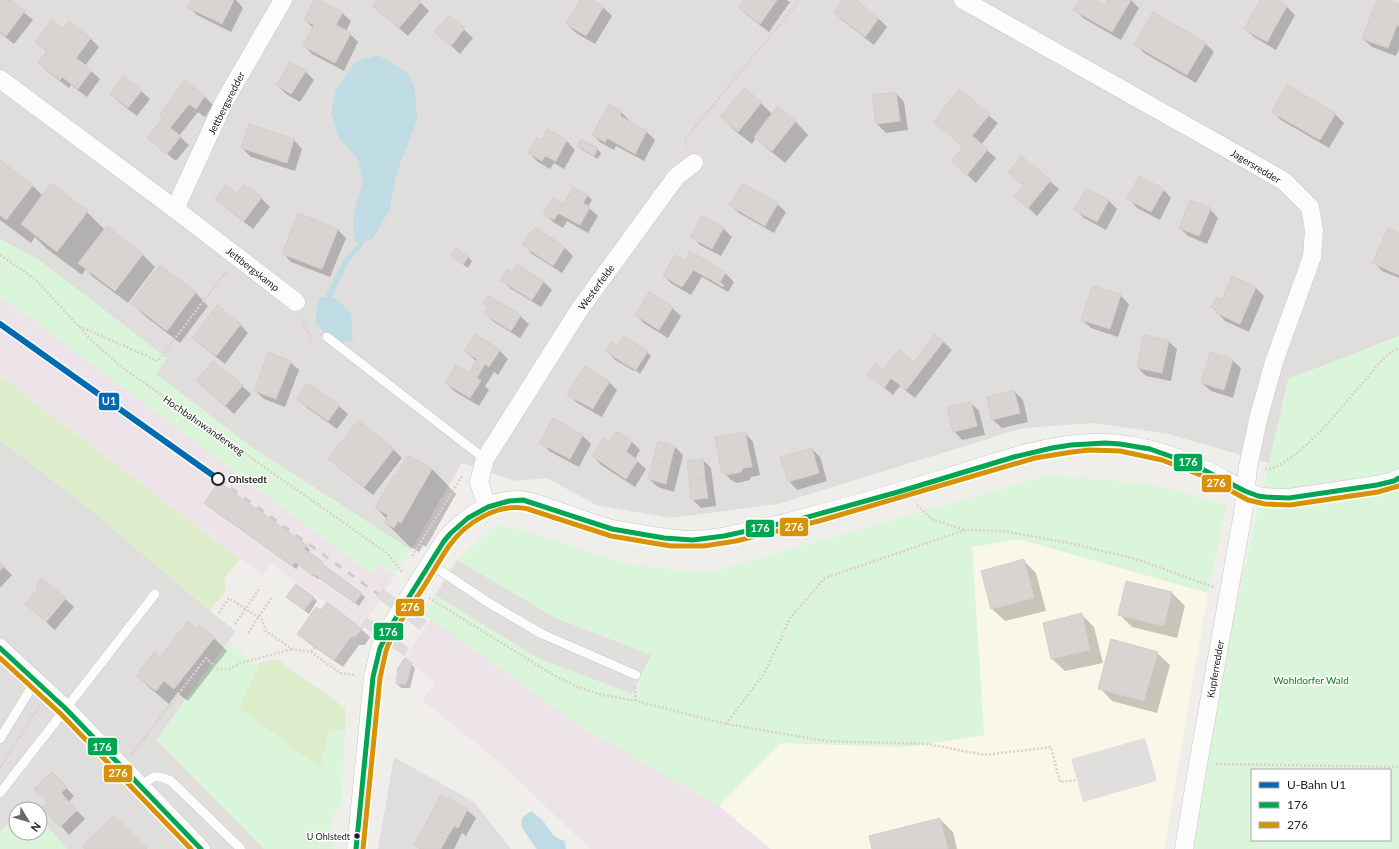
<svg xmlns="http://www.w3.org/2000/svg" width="1399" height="849" viewBox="0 0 1399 849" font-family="Lato,sans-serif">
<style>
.residential{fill:#dfdedc}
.industrial{fill:#ede4e9}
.education{fill:#f8f7e8}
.grass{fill:#ddeccb}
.park{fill:#daf5da;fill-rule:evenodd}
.parking{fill:#e0dfde}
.water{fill:#bfdbe3}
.pier{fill:#dedddd}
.shadow{fill:#0003;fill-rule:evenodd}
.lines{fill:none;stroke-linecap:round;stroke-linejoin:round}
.stream{stroke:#bfdbe3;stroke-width:5.5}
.building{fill:#d7d4d2;stroke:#d3d0cc}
.lane-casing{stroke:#c9c8c7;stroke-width:10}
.street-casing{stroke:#c9c8c7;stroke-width:19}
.path{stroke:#dccecd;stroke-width:2.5;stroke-dasharray:2 2;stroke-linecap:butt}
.lane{stroke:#fdfcfc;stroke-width:9}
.street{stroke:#fdfcfc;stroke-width:18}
.rail{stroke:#ccc;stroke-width:3;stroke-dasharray:8 8;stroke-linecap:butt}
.bus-1-casing{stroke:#fff;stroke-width:8}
.bus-2-casing{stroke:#fff;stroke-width:8}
.bus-1{stroke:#00a651;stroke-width:5}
.bus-2{stroke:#d79205;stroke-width:5}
.metro-1-casing{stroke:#fff;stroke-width:9}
.metro-1{stroke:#006ab3;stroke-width:6}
.stop-dot{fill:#fff;stroke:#222;stroke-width:2}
.bus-dot{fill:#222;stroke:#fff;stroke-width:1.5}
.labels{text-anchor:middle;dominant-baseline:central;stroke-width:3;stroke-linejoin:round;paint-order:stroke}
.bus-label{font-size:9px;fill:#222;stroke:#fff;text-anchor:end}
.street-label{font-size:10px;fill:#222;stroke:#fff}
.stop-label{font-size:10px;font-weight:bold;fill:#222;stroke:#fff;text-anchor:start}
.park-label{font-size:10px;fill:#0c8416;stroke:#fff}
.line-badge{stroke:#fff;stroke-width:1.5}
.badge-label{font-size:11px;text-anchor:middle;font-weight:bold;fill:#fff}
</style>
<rect width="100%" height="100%" fill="#f0eeeb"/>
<path class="residential" d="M 0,0 L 1399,0 L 1399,336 L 1289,379 L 1269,463 L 1168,434 L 1136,429 L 1094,423 L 1023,428 L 778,504 L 670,518 L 596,505 L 547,478 L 516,481 L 462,463 L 411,550 L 250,446 L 156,374 L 166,358 L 39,260 L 0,239 Z
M 0,440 L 91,510 L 210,611 L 236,631 L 156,740 L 264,849 L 67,849 L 40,818 L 40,809 L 16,809 L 16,814 L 0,832 Z
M 394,757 L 474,802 L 511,849 L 378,849 Z"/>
<path class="industrial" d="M 0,298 L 35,321 L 371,574 L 378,564 L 395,575 L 363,627 L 361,628 L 327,602 L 319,598 L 271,564 L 262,575 L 0,376 Z
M 431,618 L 585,729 L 719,806 L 771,849 L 590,849 L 505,767 L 422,700 L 435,683 L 405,658 Z"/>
<path class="education" d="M 1019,539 L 1208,593 L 1164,849 L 771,849 L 719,806 L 781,743 L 906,747 L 984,735 L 972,547 Z"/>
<path class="grass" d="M 0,376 L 240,559 L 224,578 L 226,590 L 210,611 L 91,510 L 0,440 Z
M 277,659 L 345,708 L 345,730 L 330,729 L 320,768 L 238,708 L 259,666 L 256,664 Z"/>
<path class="park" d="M 0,239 L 39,260 L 167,358 L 156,374 L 250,446 L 411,550 L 395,575 L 379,564 L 371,574 L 35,321 L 0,298 Z
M 1399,336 L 1399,849 L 1181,849 L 1288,379 ZM 1252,770 L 1390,770 L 1390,840 L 1252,840 Z
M 1049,475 L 1153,484 L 1227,505 L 1208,593 L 1019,539 L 972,547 L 984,735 L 906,747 L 781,743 L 719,806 L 585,729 L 424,614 L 435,595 L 538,658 L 632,694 L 651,655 L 556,618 L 457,560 L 496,525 L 527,531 L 626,564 L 707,573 Z
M 228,642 L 259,666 L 239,708 L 320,768 L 330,729 L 345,730 L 342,802 L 331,821 L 334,849 L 264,849 L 156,740 Z
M 16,814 L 16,833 L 40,833 L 40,818 L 67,849 L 0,849 L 0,832 Z"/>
<path class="parking" d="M 457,560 L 556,618 L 651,655 L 632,694 L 538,658 L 435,595 Z
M 145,574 L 188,608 L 132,678 L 115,665 L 87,699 L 62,678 Z
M 46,707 L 71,735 L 6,797 L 16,812 L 16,814 L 0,832 L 0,775 Z
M 1145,738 L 1157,781 L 1083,802 L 1071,759 Z
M 166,750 L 264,849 L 213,849 L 146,782 L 143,778 Z"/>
<path class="water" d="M 378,55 L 408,73 L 415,89 L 417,120 L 397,172 L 389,211 L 373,238 L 360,245 L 355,240 L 353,224 L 356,205 L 363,181 L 357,158 L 339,138 L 331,113 L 336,90 L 355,62 Z
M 320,297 L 336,298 L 351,314 L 353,340 L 337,344 L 316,324 L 316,311 Z
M 531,811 C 536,815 541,818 544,822 C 552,833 552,837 565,841 L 566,849 L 537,849 L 535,847 L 521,826 L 522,818 Z"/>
<path class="pier" d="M 382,588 L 427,621 L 420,630 L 376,597 Z
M 367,617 L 409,648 L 404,656 L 361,625 Z"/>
<path class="shadow" d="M 0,0 L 9,0 L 33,20 L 14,44 L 0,33 Z
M 192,0 L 236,0 L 243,8 L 231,32 L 197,15 L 188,6 Z
M 315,0 L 342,13 L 351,21 L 346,31 L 350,34 L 358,42 L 344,71 L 312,54 L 304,46 L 313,28 L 305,20 Z
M 378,0 L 393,0 L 397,3 L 399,0 L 418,0 L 429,11 L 408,36 L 373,6 Z
M 582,0 L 591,0 L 603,7 L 612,16 L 595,44 L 576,33 L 567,24 Z
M 745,0 L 787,0 L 790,2 L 769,32 L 748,16 L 739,8 Z
M 845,0 L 854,0 L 879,19 L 887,27 L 874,45 L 843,21 L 835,13 Z
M 1080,0 L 1094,0 L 1105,6 L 1109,0 L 1131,0 L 1139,8 L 1121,40 L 1083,18 L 1075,10 Z
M 1261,0 L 1275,0 L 1287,7 L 1295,15 L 1276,50 L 1254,37 L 1245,29 Z
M 1378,0 L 1385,0 L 1399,5 L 1399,49 L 1396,56 L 1372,47 L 1363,39 Z
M 449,16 L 473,38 L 460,54 L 436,32 Z
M 69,22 L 91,39 L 99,47 L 85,66 L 100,79 L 87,97 L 71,85 L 69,88 L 47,71 L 39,63 L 47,52 L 37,42 L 63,30 Z
M 1205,43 L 1214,52 L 1196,83 L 1144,53 L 1136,45 Z
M 305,71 L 314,80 L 300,102 L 286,94 L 277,85 Z
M 185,82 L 205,97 L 213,105 L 205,117 L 198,112 L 179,136 L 189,145 L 176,161 L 157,146 L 149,138 L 164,118 Z
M 141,91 L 150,99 L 137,116 L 120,103 L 111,94 Z
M 959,91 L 998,123 L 981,145 L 996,158 L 976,183 L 952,161 L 964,147 L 935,122 Z
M 896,93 L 904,102 L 908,130 L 886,133 L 877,124 L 873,96 Z
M 761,103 L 773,115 L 778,108 L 796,122 L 808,135 L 785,163 L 768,149 L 756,138 L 752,144 L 734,130 L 722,117 Z
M 621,112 L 630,121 L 629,122 L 647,132 L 655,140 L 644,161 L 616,146 L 614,150 L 601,143 L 593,135 Z
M 1273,112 L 1335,114 L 1344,123 L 1329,148 L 1281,120 Z
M 250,126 L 294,140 L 302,149 L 295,171 L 251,157 L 242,148 Z
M 548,130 L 567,141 L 575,150 L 564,169 L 554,163 L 550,169 L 538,162 L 529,153 L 542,141 Z
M 578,146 L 597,149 L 601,153 L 598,159 L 582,150 Z
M 1022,157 L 1059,189 L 1037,216 L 1016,197 L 1024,187 L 1009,173 Z
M 0,161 L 32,185 L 43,196 L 87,212 L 105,230 L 107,227 L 143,255 L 155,267 L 128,303 L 92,276 L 86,269 L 82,275 L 46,248 L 35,237 L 31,243 L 0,220 Z
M 244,185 L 261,198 L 270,207 L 253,229 L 225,207 L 216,199 L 237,194 Z
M 574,188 L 588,196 L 592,200 L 588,207 L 598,216 L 588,233 L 567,221 L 563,228 L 553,222 L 544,213 L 564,205 Z
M 1163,189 L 1171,198 L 1160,220 L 1137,208 L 1129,199 Z
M 1108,200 L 1117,209 L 1106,230 L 1084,218 L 1076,210 Z
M 777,204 L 786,212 L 774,233 L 739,213 L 731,205 Z
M 1210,209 L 1218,218 L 1207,244 L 1188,236 L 1180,228 Z
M 535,228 L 565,248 L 573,256 L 562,273 L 532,254 L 524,245 Z
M 723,228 L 732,237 L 721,256 L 700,245 L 692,236 Z
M 337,229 L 346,238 L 330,277 L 291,262 L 283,253 Z
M 1399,234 L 1399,278 L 1382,271 L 1374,262 Z
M 690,253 L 725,273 L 734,282 L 728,292 L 702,277 L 691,295 L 672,284 L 664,276 L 685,261 ZM 693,267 L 724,285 L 723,287 L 693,270 Z
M 452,256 L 468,257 L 472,261 L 468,268 Z
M 160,266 L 196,293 L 208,306 L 180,343 L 145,316 L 132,303 Z
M 512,273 L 543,281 L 552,290 L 541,307 L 510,288 L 501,280 Z
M 1232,277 L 1256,288 L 1264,296 L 1249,332 L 1225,321 L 1212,307 L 1222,301 Z
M 1120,295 L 1129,304 L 1118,337 L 1091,328 L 1082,320 Z
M 484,303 L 520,316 L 529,324 L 520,338 L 494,322 L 485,314 L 488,308 Z
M 672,308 L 681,316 L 668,338 L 645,324 L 636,315 Z
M 240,324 L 248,333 L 225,364 L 202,346 L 193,338 Z
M 936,335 L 952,350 L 915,398 L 900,386 L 893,395 L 868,374 L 914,363 Z
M 1168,341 L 1177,349 L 1171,381 L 1146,376 L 1138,368 Z
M 617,347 L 647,352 L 651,356 L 640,374 L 635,370 L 634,371 L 615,360 L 607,351 Z
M 499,350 L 508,359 L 498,375 L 494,372 L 489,380 L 485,386 L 489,390 L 479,406 L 454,391 L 446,383 L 469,375 L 477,362 L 465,351 Z
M 1232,360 L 1241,368 L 1233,398 L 1211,391 L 1202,383 Z
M 290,362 L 299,370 L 285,407 L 264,399 L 255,391 Z
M 197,381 L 242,386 L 251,394 L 234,414 Z
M 609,382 L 617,390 L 602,417 L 577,403 L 569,394 Z
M 1014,391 L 1023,400 L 1028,422 L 1002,428 L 993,420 Z
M 298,399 L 339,406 L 348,414 L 337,429 L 306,407 Z
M 971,403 L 979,411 L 985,435 L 962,440 L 954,431 Z
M 553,420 L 583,436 L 591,444 L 579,467 L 549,451 L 541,442 Z
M 617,432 L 632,442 L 640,450 L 635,459 L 646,469 L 635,487 L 601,465 L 593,456 L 610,444 Z
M 745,433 L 753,442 L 760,475 L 751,477 L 750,480 L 737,483 L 731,480 L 722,471 Z
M 659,443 L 675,447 L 683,455 L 674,492 L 658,487 L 649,479 Z
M 393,449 L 402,458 L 373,495 L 338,467 L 329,459 Z
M 812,449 L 820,457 L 827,481 L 797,490 L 789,481 Z
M 703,460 L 711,468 L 716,506 L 701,508 L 692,499 Z
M 432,469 L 456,494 L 426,547 L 423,545 L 419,552 L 409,546 L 385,522 L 387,519 L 376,508 Z
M 209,507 L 306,546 L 310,550 L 308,553 L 365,597 L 359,606 L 319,578 L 318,579 L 299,565 L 296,569 Z
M 1024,561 L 1036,573 L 1046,611 L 1005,621 L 992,609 Z
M 0,563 L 12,575 L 0,588 Z
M 1172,593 L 1185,606 L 1177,638 L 1132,627 L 1119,614 Z
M 287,597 L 313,597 L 317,601 L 309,614 Z
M 65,599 L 74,607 L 55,630 L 26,604 Z
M 1081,614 L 1094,627 L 1103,663 L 1065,671 L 1052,659 Z
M 361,629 L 370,637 L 365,645 L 359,645 L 343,667 L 307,642 L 299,634 Z
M 214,638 L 227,651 L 188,701 L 177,693 L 169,704 L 150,688 L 137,676 L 160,658 Z
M 1157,653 L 1170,665 L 1157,713 L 1112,701 L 1100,688 Z
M 411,664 L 415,668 L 410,688 L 401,688 L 397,684 Z
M 52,773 L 74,796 L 69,802 L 85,819 L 69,835 L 61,826 L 49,803 Z
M 467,810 L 476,818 L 466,836 L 462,833 L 454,849 L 420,849 L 415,845 Z
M 940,819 L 953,832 L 957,849 L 873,849 Z"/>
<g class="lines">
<path class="stream" d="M 328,298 L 346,261 L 360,245"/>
</g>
<path class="building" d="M 0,0 L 11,0 L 25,11 L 6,36 L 0,32 Z
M 191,0 L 234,0 L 222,24 L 187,7 Z
M 314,0 L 319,0 L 343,12 L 336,25 L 351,33 L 335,63 L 303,46 L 314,25 L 304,20 Z
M 377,0 L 395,0 L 397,1 L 398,0 L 419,0 L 421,2 L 399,28 L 372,6 Z
M 580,0 L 593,0 L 604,6 L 586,36 L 566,24 Z
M 744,0 L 777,0 L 760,24 L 738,8 Z
M 843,0 L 856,0 L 879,18 L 865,37 L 834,13 Z
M 1079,0 L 1096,0 L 1105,5 L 1108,0 L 1131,0 L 1112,32 L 1073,10 Z
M 1260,0 L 1277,0 L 1287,6 L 1267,42 L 1244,29 Z
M 1377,0 L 1388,0 L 1399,4 L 1399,26 L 1371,15 Z
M 1153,12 L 1206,43 L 1187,75 L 1134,45 Z
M 449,15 L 465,28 L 451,46 L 434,32 Z
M 1371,15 L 1397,25 L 1388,48 L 1362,39 Z
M 52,20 L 63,28 L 69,21 L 91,38 L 76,58 L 92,70 L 78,89 L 62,77 L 60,80 L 38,63 L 47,51 L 35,42 Z
M 290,62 L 306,71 L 291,94 L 276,85 Z
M 124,76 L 142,90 L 128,108 L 110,94 Z
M 185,80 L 205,96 L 196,109 L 189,104 L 170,128 L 181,136 L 167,154 L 147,138 L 163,118 L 159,115 Z
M 1287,85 L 1336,113 L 1320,140 L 1271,112 Z
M 744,88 L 762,102 L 750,117 L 732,102 Z
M 959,89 L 990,114 L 972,136 L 988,149 L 967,175 L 951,162 L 963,146 L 933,122 Z
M 896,92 L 900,121 L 876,124 L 872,95 Z
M 732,102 L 750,117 L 738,132 L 720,117 Z
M 609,104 L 622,111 L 620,116 L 647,131 L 635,154 L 607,138 L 605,142 L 592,135 Z
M 778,106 L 796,121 L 784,136 L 766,121 Z
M 766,121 L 784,136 L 772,151 L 754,137 Z
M 249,124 L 294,139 L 287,163 L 241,148 Z
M 547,129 L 567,140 L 556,161 L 545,156 L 542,161 L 528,153 L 537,137 L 541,140 Z
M 581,139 L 598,148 L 594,156 L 577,146 Z
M 1021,156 L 1051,180 L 1028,208 L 1014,197 L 1023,186 L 1008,173 Z
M 0,160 L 33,185 L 6,220 L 0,215 Z
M 1139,176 L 1164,189 L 1151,212 L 1127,199 Z
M 51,183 L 88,211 L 57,252 L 21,224 Z
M 743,183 L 778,203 L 765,226 L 729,205 Z
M 226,184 L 237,193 L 244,184 L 262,197 L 244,221 L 215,199 Z
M 573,187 L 588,195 L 583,203 L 569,195 Z
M 1086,188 L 1109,200 L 1097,222 L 1074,210 Z
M 569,195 L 590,207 L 580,225 L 558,213 L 554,220 L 543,214 L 553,197 L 564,204 Z
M 1190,200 L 1211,208 L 1199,236 L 1179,228 Z
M 298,213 L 338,229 L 322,269 L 282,254 Z
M 702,215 L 724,227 L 712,249 L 690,237 Z
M 107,226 L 143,254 L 115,291 L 78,263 Z
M 535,227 L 565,247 L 553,266 L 522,245 Z
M 1388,228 L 1399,233 L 1399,275 L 1372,263 Z
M 456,248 L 468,257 L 463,265 L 451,256 Z
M 690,251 L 726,272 L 719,284 L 694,269 L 682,287 L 663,276 L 675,255 L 685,260 Z
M 517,264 L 544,281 L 532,300 L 500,280 L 507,269 L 512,272 Z
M 160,265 L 196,292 L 167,331 L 131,303 Z
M 1232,276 L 1256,287 L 1240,324 L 1216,313 L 1217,310 L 1211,307 L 1216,297 L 1222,299 Z
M 1092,286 L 1121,294 L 1110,329 L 1081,320 Z
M 649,292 L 673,307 L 659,330 L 635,315 Z
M 488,295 L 521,315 L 511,331 L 484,314 L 488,307 L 483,303 Z
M 217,305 L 241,324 L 216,356 L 192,338 Z
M 475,334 L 500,350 L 489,367 L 485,364 L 481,371 L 473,366 L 477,359 L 464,351 Z
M 935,334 L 944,341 L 906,390 L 891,378 L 884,388 L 867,374 L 875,363 L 883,369 L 899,350 L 914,362 Z
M 1143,335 L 1169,340 L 1162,373 L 1137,368 Z
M 623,336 L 637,344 L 625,364 L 605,351 L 611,342 L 617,346 Z
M 637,344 L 648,351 L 636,370 L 625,364 Z
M 268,352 L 291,361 L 276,399 L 254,391 Z
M 1210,352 L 1233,359 L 1224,390 L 1201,383 Z
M 213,361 L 243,385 L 225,406 L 196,381 Z
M 456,365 L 469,373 L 473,366 L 481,371 L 477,378 L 481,381 L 470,398 L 445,383 Z
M 584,366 L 610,381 L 601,395 L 576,380 Z
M 576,380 L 601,395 L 593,409 L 567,395 Z
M 308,383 L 340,405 L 328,421 L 296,399 Z
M 1014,390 L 1020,413 L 992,420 L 987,397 Z
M 971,402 L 977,426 L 953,432 L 947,407 Z
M 553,418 L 583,435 L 570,459 L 539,443 Z
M 358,420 L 394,449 L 364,487 L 328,459 Z
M 617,431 L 632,441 L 626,452 L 638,460 L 626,479 L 592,456 L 603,438 L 610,442 Z
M 745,432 L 752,467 L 743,468 L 741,472 L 727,475 L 721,472 L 715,437 Z
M 658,441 L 675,446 L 670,465 L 653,460 Z
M 812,448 L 819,473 L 788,482 L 780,457 Z
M 408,455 L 432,469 L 401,523 L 398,521 L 394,528 L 384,522 L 388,515 L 375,508 L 394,475 L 396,476 Z
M 703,459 L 705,478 L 689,480 L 687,461 Z
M 653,460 L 670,465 L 666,484 L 648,479 Z
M 705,478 L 708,498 L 691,500 L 689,480 Z
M 219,482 L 307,545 L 292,566 L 204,503 Z
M 304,549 L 323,562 L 322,564 L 362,593 L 355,603 L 314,574 L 313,576 L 295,562 Z
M 1024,559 L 1034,598 L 991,609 L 981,571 Z
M 0,562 L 4,566 L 0,571 Z
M 42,578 L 66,598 L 46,622 L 25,604 L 38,588 L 36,586 Z
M 1126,581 L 1172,592 L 1164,626 L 1118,615 Z
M 296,584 L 314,597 L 304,610 L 286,597 Z
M 327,602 L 361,628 L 363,627 L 356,636 L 351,637 L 334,660 L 297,634 L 316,607 L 321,610 Z
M 1082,613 L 1090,650 L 1051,659 L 1043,623 Z
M 188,621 L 197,628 L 199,625 L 215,637 L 174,689 L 164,681 L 156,691 L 136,676 L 154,652 L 160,657 Z
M 1111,639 L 1158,652 L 1144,701 L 1098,689 Z
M 405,658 L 412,663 L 406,684 L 396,684 L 398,668 Z
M 52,772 L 67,787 L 61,793 L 77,810 L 60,827 L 42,808 L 48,803 L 34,789 Z
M 441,795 L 468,809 L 458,828 L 454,826 L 448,836 L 426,823 Z
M 114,815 L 147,848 L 146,849 L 85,849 L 82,846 Z
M 940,818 L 948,849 L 872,849 L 869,836 Z
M 426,823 L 448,836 L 441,849 L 421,849 L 414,845 Z"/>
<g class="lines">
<defs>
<path id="lane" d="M 327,337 L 485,459
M 429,563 L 489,603 L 542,634 L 636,675
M 0,739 L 36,680
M 142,787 C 152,774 157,775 171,781 L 241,849
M 0,793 L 155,594"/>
<path id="street" d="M 963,0 L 1256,165 L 1284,181 L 1310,207 L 1314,230 L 1312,257 L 1274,362 L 1258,420 L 1248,467 L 1243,513 L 1198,764 L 1184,849
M 0,79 L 175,209 L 296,302
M 175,209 L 224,102 L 283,0
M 487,507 L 479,482 L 485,459 L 579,310 L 676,177 L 694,163
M 0,648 L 66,709 L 201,849
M 356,849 L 373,677 L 380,648 L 394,621 L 444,541 C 462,519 490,499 520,500 C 529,501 538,504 546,507 C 566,513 585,521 605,527 C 615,530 625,531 635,533 C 654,536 674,540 693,540 C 721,539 749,531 776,525 C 831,512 885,496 939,480 C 987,465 1040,445 1090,443 C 1131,441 1170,453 1206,470 C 1223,478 1240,490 1258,496 C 1268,498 1279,498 1289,498 L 1377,485 L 1394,481 L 1399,478"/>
</defs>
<use href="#lane" class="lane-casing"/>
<use href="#street" class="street-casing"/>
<path class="path" d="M 688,147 L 685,139 L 800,0
M 0,255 L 35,279 L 93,342 L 123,368 L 387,553 L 403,573
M 301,317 L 305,327 L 313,342
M 79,326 L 158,361 L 227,270
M 1265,469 C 1270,470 1274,467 1279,465 C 1312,447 1341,407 1366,379 C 1376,368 1385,354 1399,348
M 917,505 L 932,519 L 964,530
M 412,556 L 462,476
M 429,598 L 555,676 L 578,687 L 603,695 L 636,701 L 726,724 L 827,741 L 927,744 L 985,755 L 1051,747 L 1060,782 L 1077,780
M 219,613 L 229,598 L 262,620 L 266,631 L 292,649 L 311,652 L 340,673 L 356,675
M 235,624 L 260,588
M 248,633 L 272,597
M 311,652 L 315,647
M 635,687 L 636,701
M 726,724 L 763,675 L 778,645 L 790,618 L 825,578 L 965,530 L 1004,531 L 1074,544 L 1139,560 L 1213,587
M 132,754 L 206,658 L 218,669 L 229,669 L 241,663 L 292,649
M 1216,764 L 1399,767
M 0,768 L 39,706"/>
<use href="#lane" class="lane"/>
<use href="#street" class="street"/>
<path class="rail" d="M 218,479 L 378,594"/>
<defs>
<path id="bus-1" d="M 0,648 L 66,709 L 201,849
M 356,849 L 373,677 L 380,648 L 394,621 L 444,541 L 451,533 L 468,518 L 488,507 L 509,501 L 523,500 L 612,529 L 664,538 L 693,540 L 724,536 L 797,520 L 898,492 L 1014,457 L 1052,448 L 1071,445 L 1105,443 L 1120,444 L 1150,449 L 1192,464 L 1245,491 L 1258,496 L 1266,497 L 1289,498 L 1377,485 L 1394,481 L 1399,478"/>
<path id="bus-2" d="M 0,658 L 61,714 L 191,849
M 363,849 L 380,678 C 382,669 384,660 386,651 C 393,630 411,606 423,588 C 432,574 440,559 449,546 C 466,522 499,502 528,509 L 611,536 L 671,546 L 704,546 L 736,541 L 819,521 L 1035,458 L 1072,452 L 1090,450 L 1120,451 L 1162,460 L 1203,476 L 1248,500 L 1265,504 L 1290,505 L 1378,492 L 1399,486"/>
</defs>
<use href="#bus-1" class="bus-1-casing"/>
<use href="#bus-2" class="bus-2-casing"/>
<use href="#bus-1" class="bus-1"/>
<use href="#bus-2" class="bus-2"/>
<defs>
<path id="metro-1" d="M 0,324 L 218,479"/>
</defs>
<use href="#metro-1" class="metro-1-casing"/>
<use href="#metro-1" class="metro-1"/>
</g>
<circle class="stop-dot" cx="218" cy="479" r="6"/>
<circle class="bus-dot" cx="357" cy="836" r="3.5"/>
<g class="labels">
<g class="bus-label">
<text x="350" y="836">U Ohlstedt</text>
</g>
<g class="street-label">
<text transform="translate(226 103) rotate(-63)">Jettbergsredder</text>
<text transform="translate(1256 166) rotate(31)">Jagersredder</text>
<text transform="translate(253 269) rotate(38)">Jettbergskamp</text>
<text transform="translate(596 287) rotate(-54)">Westerfelde</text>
<text transform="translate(204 425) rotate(35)">Hochbahnwanderweg</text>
<text transform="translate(1215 669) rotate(-80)">Kupferredder</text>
</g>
<g class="stop-label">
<text x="228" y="479">Ohlstedt</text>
</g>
<g class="park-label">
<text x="1311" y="680">Wohldorfer Wald</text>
</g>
</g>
<g class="line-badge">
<rect x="98" y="392" width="22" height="19" rx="4" fill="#006ab3"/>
<rect x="1173" y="453" width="30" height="19" rx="4" fill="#00a651"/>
<rect x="1201" y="474" width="31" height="19" rx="4" fill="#d79205"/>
<rect x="779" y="517" width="30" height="20" rx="4" fill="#d79205"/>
<rect x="745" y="519" width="30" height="19" rx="4" fill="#00a651"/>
<rect x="395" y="598" width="30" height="19" rx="4" fill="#d79205"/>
<rect x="373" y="622" width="31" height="19" rx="4" fill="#00a651"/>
<rect x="87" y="737" width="31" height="19" rx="4" fill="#00a651"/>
<rect x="103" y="764" width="30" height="19" rx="4" fill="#d79205"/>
</g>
<g class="badge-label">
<text x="109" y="405">U1</text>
<text x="1188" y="466">176</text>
<text x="1216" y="487">276</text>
<text x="794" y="531">276</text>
<text x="760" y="532">176</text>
<text x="410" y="611">276</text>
<text x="388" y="636">176</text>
<text x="102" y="751">176</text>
<text x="118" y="777">276</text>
</g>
<rect x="1251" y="769" width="140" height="72" fill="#ffffff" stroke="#a7a7a7"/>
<rect x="1259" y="782" width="20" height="6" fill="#006ab3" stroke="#a7a7a7"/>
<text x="1287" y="789" font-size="12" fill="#222222">U-Bahn U1</text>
<rect x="1259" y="802" width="20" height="6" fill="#00a651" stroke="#a7a7a7"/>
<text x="1287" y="809" font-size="12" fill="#222222">176</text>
<rect x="1259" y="822" width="20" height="6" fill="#d79205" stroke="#a7a7a7"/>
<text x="1287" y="829" font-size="12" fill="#222222">276</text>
<g transform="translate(28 821) rotate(128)"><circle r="19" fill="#ffffff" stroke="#a7a7a7"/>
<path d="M0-3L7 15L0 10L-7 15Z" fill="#6a6968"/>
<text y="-6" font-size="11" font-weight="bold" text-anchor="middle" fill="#222222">N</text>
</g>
</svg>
